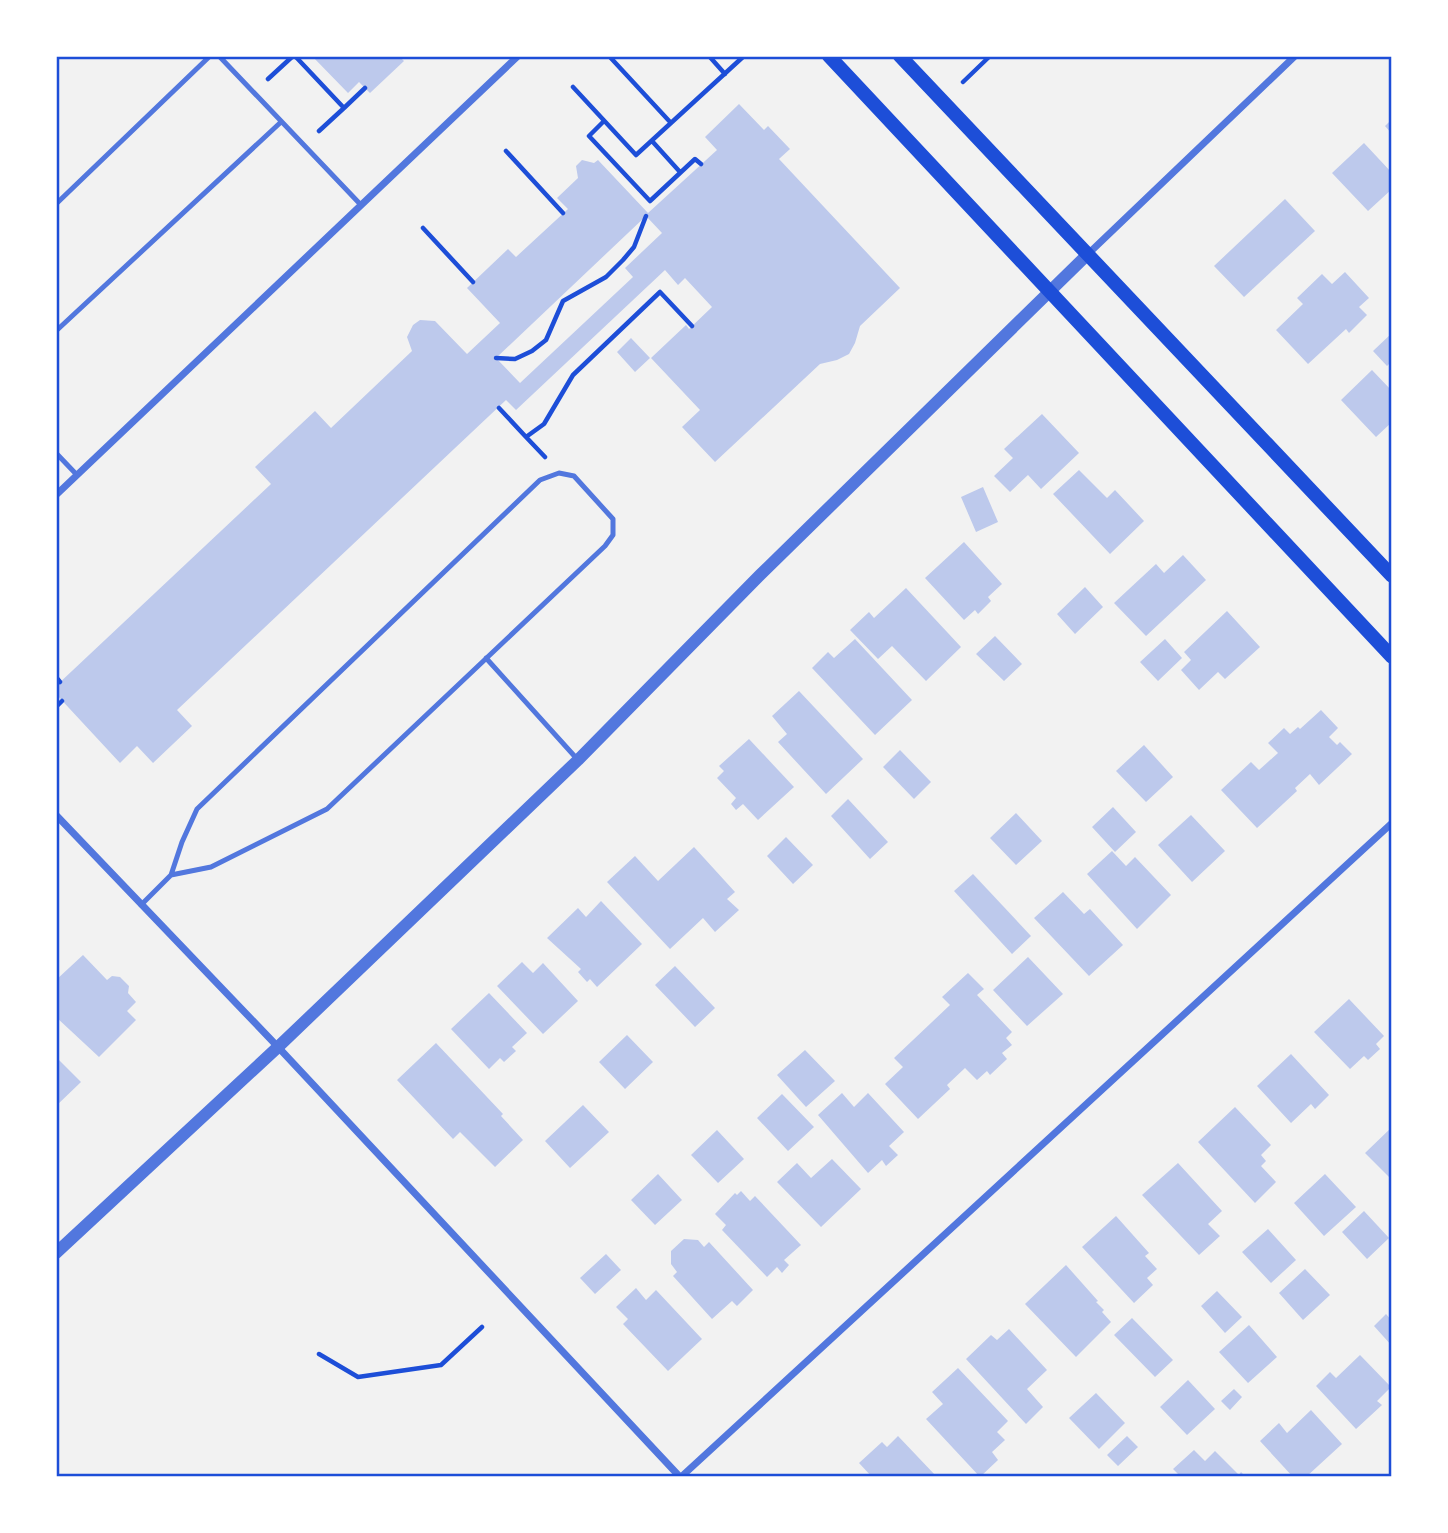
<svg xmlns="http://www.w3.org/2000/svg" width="1448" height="1533" viewBox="0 0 1448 1533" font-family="Barlow,sans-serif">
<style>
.building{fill:#bdc9ec;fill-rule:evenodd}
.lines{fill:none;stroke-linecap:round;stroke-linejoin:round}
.path{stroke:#1d4ed8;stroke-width:4.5}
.service{stroke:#5277de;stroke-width:5}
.minor{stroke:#5277de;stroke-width:7}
.tertiary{stroke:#5277de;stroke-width:12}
.secondary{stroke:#1d4ed8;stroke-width:14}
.neatline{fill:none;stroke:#1d4ed8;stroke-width:2.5}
</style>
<rect width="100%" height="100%" fill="#f2f2f2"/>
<path class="building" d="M 312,56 L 399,56 L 404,61 L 370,93 L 359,82 L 348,93 Z
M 739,104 L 764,130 L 768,126 L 790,149 L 779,159 L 900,288 L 860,326 L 855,343 L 849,354 L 837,360 L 820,364 L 715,462 L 682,427 L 700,410 L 651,358 L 686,325 L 689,329 L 712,307 L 685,278 L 678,285 L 665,270 L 516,410 L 506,400 L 177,710 L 192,726 L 153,763 L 137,746 L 120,763 L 56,694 L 56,686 L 271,484 L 255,467 L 315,411 L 331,428 L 412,351 L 407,337 L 413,325 L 420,320 L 435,321 L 467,354 L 500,323 L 467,288 L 508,249 L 516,257 L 568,209 L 557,198 L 578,178 L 576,166 L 582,160 L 594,163 L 598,160 L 648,213 L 717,150 L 705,137 ZM 646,216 L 662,233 L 625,268 L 633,277 L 520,383 L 496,358 Z
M 1392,119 L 1392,134 L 1385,126 Z
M 1364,143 L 1392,173 L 1392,189 L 1368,211 L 1332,173 Z
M 1285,199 L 1315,231 L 1244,297 L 1214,266 Z
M 1345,272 L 1369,298 L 1359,307 L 1367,315 L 1349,333 L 1346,329 L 1308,364 L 1276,330 L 1303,304 L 1297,298 L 1322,274 L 1332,284 Z
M 1392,333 L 1392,361 L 1387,366 L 1373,351 Z
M 631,338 L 650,358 L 635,372 L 617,352 Z
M 1372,370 L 1392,391 L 1392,422 L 1376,437 L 1341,400 Z
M 1042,414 L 1079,453 L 1041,489 L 1028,475 L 1010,492 L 994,476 L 1013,458 L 1004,449 Z
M 1079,470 L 1107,498 L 1115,490 L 1144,521 L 1110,554 L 1053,494 Z
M 983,487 L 998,522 L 976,532 L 961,497 Z
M 964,542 L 1002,584 L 988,597 L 991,601 L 978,614 L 975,610 L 964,620 L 925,578 Z
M 1183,555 L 1206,580 L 1146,636 L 1114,603 L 1156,564 L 1164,573 Z
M 1085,587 L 1103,607 L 1075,634 L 1057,614 Z
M 906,588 L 961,647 L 926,681 L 892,646 L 878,659 L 850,630 L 869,612 L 874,618 Z
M 1227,611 L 1260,647 L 1225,679 L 1218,672 L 1199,690 L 1181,670 L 1191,660 L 1184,652 Z
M 995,636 L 1022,664 L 1004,681 L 976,654 Z
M 855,639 L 912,700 L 875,735 L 812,668 L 828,652 L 834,658 Z
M 1165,639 L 1182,658 L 1158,681 L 1140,662 Z
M 799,691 L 863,759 L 826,794 L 778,742 L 787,734 L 772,716 Z
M 1321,710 L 1338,728 L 1329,737 L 1337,745 L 1340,742 L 1352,754 L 1319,785 L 1310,774 L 1295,788 L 1297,791 L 1257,828 L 1221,790 L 1251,762 L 1259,770 L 1278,753 L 1268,743 L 1284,728 L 1290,734 L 1298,727 L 1300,729 Z
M 749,739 L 794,787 L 758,820 L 743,804 L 736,810 L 731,804 L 736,798 L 717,778 L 724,771 L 719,766 Z
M 1144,745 L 1173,777 L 1146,802 L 1116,771 Z
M 900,750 L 931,782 L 914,799 L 883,767 Z
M 848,799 L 888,842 L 870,859 L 831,816 Z
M 1113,807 L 1136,832 L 1115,852 L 1092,827 Z
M 1016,813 L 1042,841 L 1016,865 L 990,838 Z
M 1191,815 L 1225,851 L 1192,882 L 1158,845 Z
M 786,837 L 813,865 L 793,884 L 767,856 Z
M 694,847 L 735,892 L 727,899 L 739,910 L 715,932 L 703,918 L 670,949 L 607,882 L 635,856 L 658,881 Z
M 1112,851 L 1126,866 L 1135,857 L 1171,895 L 1137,929 L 1087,874 Z
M 973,874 L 1031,936 L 1012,954 L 954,891 Z
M 1063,892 L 1084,914 L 1090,909 L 1123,945 L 1089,976 L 1034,918 Z
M 601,901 L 642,944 L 597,987 L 590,979 L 587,982 L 578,972 L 581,969 L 547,938 L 578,908 L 586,917 Z
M 83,955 L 107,980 L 112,976 L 120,977 L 129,986 L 128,993 L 136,1002 L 127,1011 L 136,1020 L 99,1057 L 56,1017 L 56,980 Z
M 1028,957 L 1063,994 L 1027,1026 L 993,990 Z
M 522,962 L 533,973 L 543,963 L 578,1001 L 543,1034 L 497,986 Z
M 675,966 L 715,1008 L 695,1027 L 655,985 Z
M 968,973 L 984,989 L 977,995 L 1012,1032 L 1006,1038 L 1012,1045 L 1002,1053 L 1007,1059 L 990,1075 L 987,1071 L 977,1080 L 965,1068 L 947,1085 L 950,1089 L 918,1119 L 885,1084 L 903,1067 L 894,1058 L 950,1005 L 942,997 Z
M 489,993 L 527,1033 L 512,1047 L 516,1051 L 504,1062 L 500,1058 L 489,1069 L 451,1029 Z
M 1349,999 L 1384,1036 L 1376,1044 L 1380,1049 L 1368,1060 L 1364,1056 L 1350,1069 L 1314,1032 Z
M 627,1035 L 653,1062 L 625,1089 L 599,1062 Z
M 436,1043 L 503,1114 L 501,1116 L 523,1140 L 495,1167 L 460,1132 L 453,1139 L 397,1080 Z
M 805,1050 L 835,1081 L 806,1107 L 777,1075 Z
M 1291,1054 L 1329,1095 L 1315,1109 L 1311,1104 L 1291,1123 L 1257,1086 Z
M 56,1057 L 81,1082 L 56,1106 Z
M 842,1093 L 854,1107 L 868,1093 L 904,1132 L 889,1146 L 898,1155 L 886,1166 L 882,1160 L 868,1173 L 818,1115 Z
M 782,1094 L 814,1127 L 788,1151 L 757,1118 Z
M 583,1105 L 609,1132 L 570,1168 L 545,1141 Z
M 1235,1107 L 1271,1145 L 1261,1155 L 1266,1161 L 1261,1166 L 1276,1182 L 1255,1203 L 1198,1142 Z
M 1392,1127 L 1392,1178 L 1391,1179 L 1365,1153 Z
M 717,1130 L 744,1159 L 718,1183 L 691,1155 Z
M 832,1159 L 861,1189 L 821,1227 L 777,1182 L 797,1163 L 811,1178 Z
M 1178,1163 L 1222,1211 L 1208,1224 L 1220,1236 L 1199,1255 L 1142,1195 Z
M 658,1174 L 682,1200 L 655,1225 L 631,1200 Z
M 1325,1174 L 1356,1207 L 1324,1236 L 1294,1203 Z
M 741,1191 L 750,1201 L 755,1196 L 801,1245 L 784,1260 L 789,1265 L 782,1273 L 777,1267 L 767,1277 L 722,1230 L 726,1225 L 715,1214 L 735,1193 L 737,1195 Z
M 1364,1211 L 1389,1238 L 1367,1259 L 1342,1232 Z
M 1116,1216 L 1149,1253 L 1145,1256 L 1157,1269 L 1147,1278 L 1153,1285 L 1134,1303 L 1082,1247 Z
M 1268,1229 L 1296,1260 L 1271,1283 L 1242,1252 Z
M 684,1239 L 698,1240 L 704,1247 L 709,1242 L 753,1290 L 737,1306 L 732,1301 L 712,1319 L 673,1276 L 677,1272 L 671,1264 L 671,1251 Z
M 606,1254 L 621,1270 L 595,1294 L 580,1278 Z
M 1066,1265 L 1098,1301 L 1096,1302 L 1104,1310 L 1102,1312 L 1111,1322 L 1076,1357 L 1025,1304 Z
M 1305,1269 L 1330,1295 L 1303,1320 L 1279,1293 Z
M 636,1288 L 646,1300 L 656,1290 L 702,1339 L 668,1371 L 623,1324 L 628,1319 L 616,1307 Z
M 1217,1291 L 1242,1317 L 1225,1333 L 1201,1306 Z
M 1386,1314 L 1392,1321 L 1392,1346 L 1374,1326 Z
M 1132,1318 L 1173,1360 L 1155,1377 L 1114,1335 Z
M 1249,1325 L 1277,1357 L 1248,1383 L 1219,1352 Z
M 1009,1329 L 1047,1370 L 1027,1389 L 1043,1407 L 1026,1424 L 966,1359 L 991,1335 L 997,1340 Z
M 1360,1355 L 1391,1387 L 1377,1401 L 1382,1405 L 1356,1429 L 1316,1386 L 1330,1372 L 1336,1378 Z
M 958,1368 L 1008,1421 L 997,1432 L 1005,1440 L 992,1452 L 998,1460 L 980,1477 L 926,1419 L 943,1404 L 932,1392 Z
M 1188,1380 L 1215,1409 L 1187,1435 L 1160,1407 Z
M 1234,1389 L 1242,1397 L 1230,1410 L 1221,1401 Z
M 1096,1393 L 1125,1423 L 1099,1449 L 1069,1418 Z
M 1311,1410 L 1342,1444 L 1306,1477 L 1293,1477 L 1260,1441 L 1279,1423 L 1287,1433 Z
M 898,1436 L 936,1476 L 934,1477 L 872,1477 L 859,1463 L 882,1442 L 887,1447 Z
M 1127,1436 L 1138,1447 L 1118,1466 L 1107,1455 Z
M 1194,1450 L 1205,1461 L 1215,1451 L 1239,1475 L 1241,1472 L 1246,1477 L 1181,1477 L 1173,1469 Z"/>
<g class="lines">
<path class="path" d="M 295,56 L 344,108 L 365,88
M 609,56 L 671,123
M 709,56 L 725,74
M 268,79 L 293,56
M 963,82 L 990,56
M 573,87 L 636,155 L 744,56
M 604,121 L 589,136 L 650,201 L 695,159 L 701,164
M 319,131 L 344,108
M 652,141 L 680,172
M 506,151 L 563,213
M 423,228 L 473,282
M 496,358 L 515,359 L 532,351 L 546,340 L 563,301 L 606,277 L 623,260 L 634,247 L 646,216
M 499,408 L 526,437 L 544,424 L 573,375 L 660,292 L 692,326
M 526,437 L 545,457
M 56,677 L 60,682
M 56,707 L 62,701
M 319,1354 L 358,1377 L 441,1365 L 482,1327"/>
<path class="service" d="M 219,56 L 361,205
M 56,204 L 210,56
M 56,331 L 281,122
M 56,453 L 77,475
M 486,658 L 578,760
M 141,905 L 171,875 L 182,842 L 197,809 L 540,480 L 559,473 L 574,476 L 613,519 L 613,535 L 605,546 L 327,809 L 211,867 L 171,875"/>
<path class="minor" d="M 1088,254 L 1295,56
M 56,495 L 518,56
M 56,815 L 278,1047 L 680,1477
M 681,1477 L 1392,823"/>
<path class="tertiary" d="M 56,1253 L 278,1047 L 578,760 L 760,575 L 1088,254"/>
<path class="secondary" d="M 829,56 L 1392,657
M 900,56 L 1392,576"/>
</g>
<rect width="1448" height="1533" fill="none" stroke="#ffffff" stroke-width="116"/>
<rect x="58" y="58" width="1332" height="1417" class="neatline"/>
</svg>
